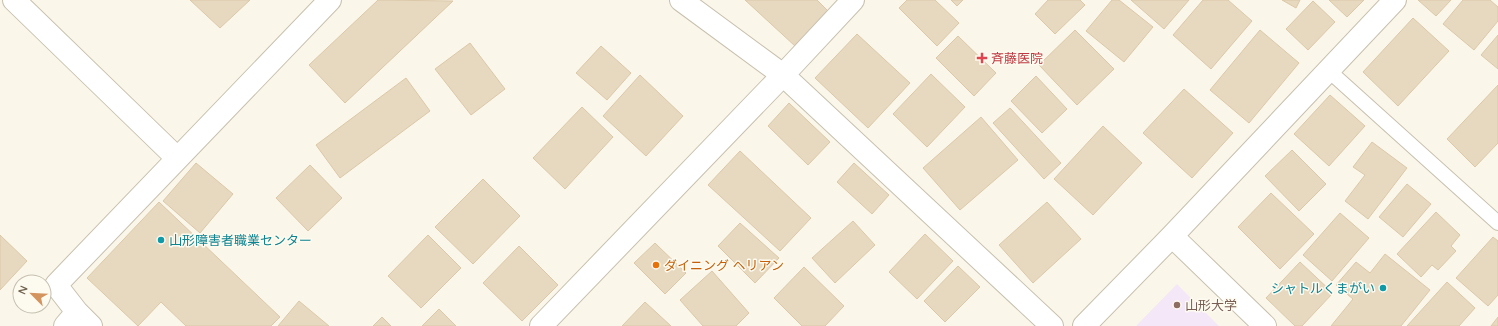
<svg xmlns="http://www.w3.org/2000/svg" width="1498" height="326" viewBox="0 0 1498 326" font-family="Quicksand,'Noto Sans JP',sans-serif">
<style>
.education{fill:#f4e7f7}
.building{fill:#e7d8c0;stroke:#dcc8a8}
.lines{fill:none;stroke-linecap:round;stroke-linejoin:round}
.lane-casing{stroke:#c8c0af;stroke-width:16}
.street-casing{stroke:#c8c0af;stroke-width:24}
.lane{stroke:#fff;stroke-width:14}
.street{stroke:#fff;stroke-width:22}
.health-dot{fill:#e0444e;stroke:#fdfbf0;stroke-width:1.5}
.culture-dot{fill:#0f9aa8;stroke:#fdfbf0;stroke-width:1.5}
.food-dot{fill:#e8710a;stroke:#fdfbf0;stroke-width:1.5}
.education-dot{fill:#8d6e63;stroke:#fdfbf0;stroke-width:1.5}
.labels{text-anchor:middle;dominant-baseline:central;stroke-width:3;stroke-linejoin:round;paint-order:stroke}
.health-label{font-size:13px;fill:#be3a42;stroke:#fdfbf0;text-anchor:start}
.culture-label{font-size:13px;fill:#0d838f;stroke:#fdfbf0;text-anchor:start}
.food-label{font-size:13px;fill:#c56008;stroke:#fdfbf0;text-anchor:start}
.education-label{font-size:13px;fill:#785e54;stroke:#fdfbf0;text-anchor:start}
</style>
<rect width="100%" height="100%" fill="#faf7ea"/>
<path class="education" d="M 1177,284 L 1219,326 L 1136,326 Z"/>
<path class="building" d="M 190,0 L 250,0 L 220,28 Z
M 378,0 L 453,1 L 345,103 L 309,65 Z
M 745,0 L 817,0 L 828,11 L 795,46 Z
M 907,0 L 935,0 L 959,23 L 937,46 L 899,8 Z
M 951,0 L 963,0 L 957,6 Z
M 1048,0 L 1080,0 L 1085,5 L 1055,34 L 1035,14 Z
M 1112,0 L 1119,0 L 1153,27 L 1124,62 L 1086,31 Z
M 1131,0 L 1189,0 L 1164,29 Z
M 1203,0 L 1228,0 L 1252,21 L 1211,69 L 1173,35 Z
M 1282,0 L 1300,0 L 1296,8 Z
M 1329,0 L 1364,0 L 1347,17 Z
M 1418,0 L 1451,0 L 1436,16 Z
M 1463,0 L 1490,0 L 1498,7 L 1498,21 L 1474,50 L 1443,24 Z
M 1313,1 L 1335,22 L 1308,50 L 1286,29 Z
M 1413,18 L 1449,51 L 1398,106 L 1363,72 Z
M 1075,30 L 1114,69 L 1077,105 L 1039,65 Z
M 1260,30 L 1299,63 L 1249,123 L 1210,90 Z
M 857,34 L 910,83 L 868,128 L 815,78 Z
M 1498,35 L 1498,69 L 1481,55 Z
M 958,36 L 996,73 L 974,96 L 936,58 Z
M 470,43 L 505,89 L 471,115 L 435,69 Z
M 601,46 L 631,73 L 607,100 L 576,73 Z
M 931,74 L 965,107 L 927,147 L 893,114 Z
M 640,75 L 683,116 L 646,156 L 603,116 Z
M 1036,76 L 1067,109 L 1042,133 L 1011,101 Z
M 406,78 L 430,111 L 340,178 L 316,145 Z
M 1498,85 L 1498,143 L 1475,167 L 1447,139 Z
M 1184,89 L 1233,133 L 1192,178 L 1143,133 Z
M 1330,95 L 1365,126 L 1329,166 L 1294,134 Z
M 789,103 L 830,142 L 808,165 L 768,126 Z
M 582,107 L 613,137 L 565,189 L 533,158 Z
M 1010,108 L 1061,163 L 1044,179 L 993,123 Z
M 981,117 L 1018,160 L 960,210 L 923,168 Z
M 1103,126 L 1142,163 L 1093,215 L 1054,179 Z
M 1372,142 L 1407,168 L 1368,219 L 1345,201 L 1365,175 L 1353,167 Z
M 1292,150 L 1326,184 L 1299,211 L 1265,176 Z
M 740,151 L 811,218 L 780,251 L 708,185 Z
M 196,163 L 233,194 L 200,233 L 163,201 Z
M 854,163 L 889,195 L 872,214 L 837,182 Z
M 310,165 L 342,198 L 308,231 L 276,198 Z
M 483,179 L 520,216 L 473,264 L 435,227 Z
M 1407,184 L 1431,204 L 1403,237 L 1379,217 Z
M 1271,193 L 1314,234 L 1280,269 L 1238,227 Z
M 159,202 L 280,317 L 271,326 L 186,326 L 161,302 L 138,326 L 87,278 Z
M 1047,202 L 1081,239 L 1033,283 L 999,245 Z
M 1436,212 L 1460,235 L 1451,246 L 1456,251 L 1438,270 L 1432,265 L 1421,277 L 1397,254 Z
M 1340,213 L 1369,238 L 1332,281 L 1303,255 Z
M 853,221 L 875,245 L 835,283 L 812,258 Z
M 740,223 L 779,258 L 755,283 L 718,246 Z
M 925,234 L 953,261 L 917,299 L 889,272 Z
M 0,235 L 27,261 L 0,290 Z
M 428,235 L 461,268 L 421,308 L 388,276 Z
M 1493,237 L 1498,241 L 1498,295 L 1488,306 L 1456,278 Z
M 655,243 L 686,273 L 665,294 L 634,263 Z
M 519,246 L 558,285 L 522,321 L 483,283 Z
M 1385,254 L 1430,290 L 1401,326 L 1331,326 L 1353,299 L 1336,285 L 1356,262 L 1370,273 Z
M 1300,262 L 1333,293 L 1302,326 L 1295,326 L 1266,298 Z
M 958,266 L 980,287 L 945,322 L 924,301 Z
M 804,267 L 844,306 L 825,326 L 802,326 L 774,298 Z
M 712,271 L 749,313 L 736,326 L 703,326 L 680,300 Z
M 1447,282 L 1475,308 L 1459,326 L 1407,326 Z
M 299,301 L 329,326 L 278,326 Z
M 645,302 L 671,326 L 622,326 Z
M 439,309 L 456,326 L 422,326 Z
M 382,317 L 391,326 L 373,326 Z
M 1498,317 L 1498,326 L 1491,326 Z"/>
<g class="lines">
<defs>
<path id="lane" d="M 1328,70 L 1498,223"/>
<path id="street" d="M 14,0 L 177,158
M 681,0 L 783,75 L 1052,326
M 1172,236 L 1265,326
M 65,326 L 77,312
M 91,326 L 77,312 L 56,285 L 330,0
M 541,326 L 783,75 L 853,0
M 1084,326 L 1172,236 L 1395,0"/>
</defs>
<use href="#lane" class="lane-casing"/>
<use href="#street" class="street-casing"/>
<use href="#lane" class="lane"/>
<use href="#street" class="street"/>
</g>
<path class="health-dot" d="M980 52h4v4h4v4h-4v4h-4v-4h-4v-4h4z"/>
<g class="culture-dot">
<circle cx="161" cy="240" r="4"/>
<circle cx="1383" cy="288" r="4"/>
</g>
<circle class="food-dot" cx="656" cy="265" r="4"/>
<circle class="education-dot" cx="1177" cy="305" r="4"/>
<g class="labels">
<g class="health-label">
<text x="991" y="58">斉藤医院</text>
</g>
<g class="culture-label">
<text x="169" y="240">山形障害者職業センター</text>
<text x="1375" y="288" text-anchor="end">シャトルくまがい</text>
</g>
<g class="food-label">
<text x="664" y="265">ダイニング ヘリアン</text>
</g>
<g class="education-label">
<text x="1185" y="305">山形大学</text>
</g>
</g>
<g transform="translate(32 294) rotate(294)"><circle r="19" fill="#fdfbf0" stroke="#c5bfb0"/>
<path d="M0-3L7 15L0 10L-7 15Z" fill="#d49460"/>
<text y="-6" font-size="11" font-weight="bold" text-anchor="middle" fill="#726451">N</text>
</g>
</svg>
